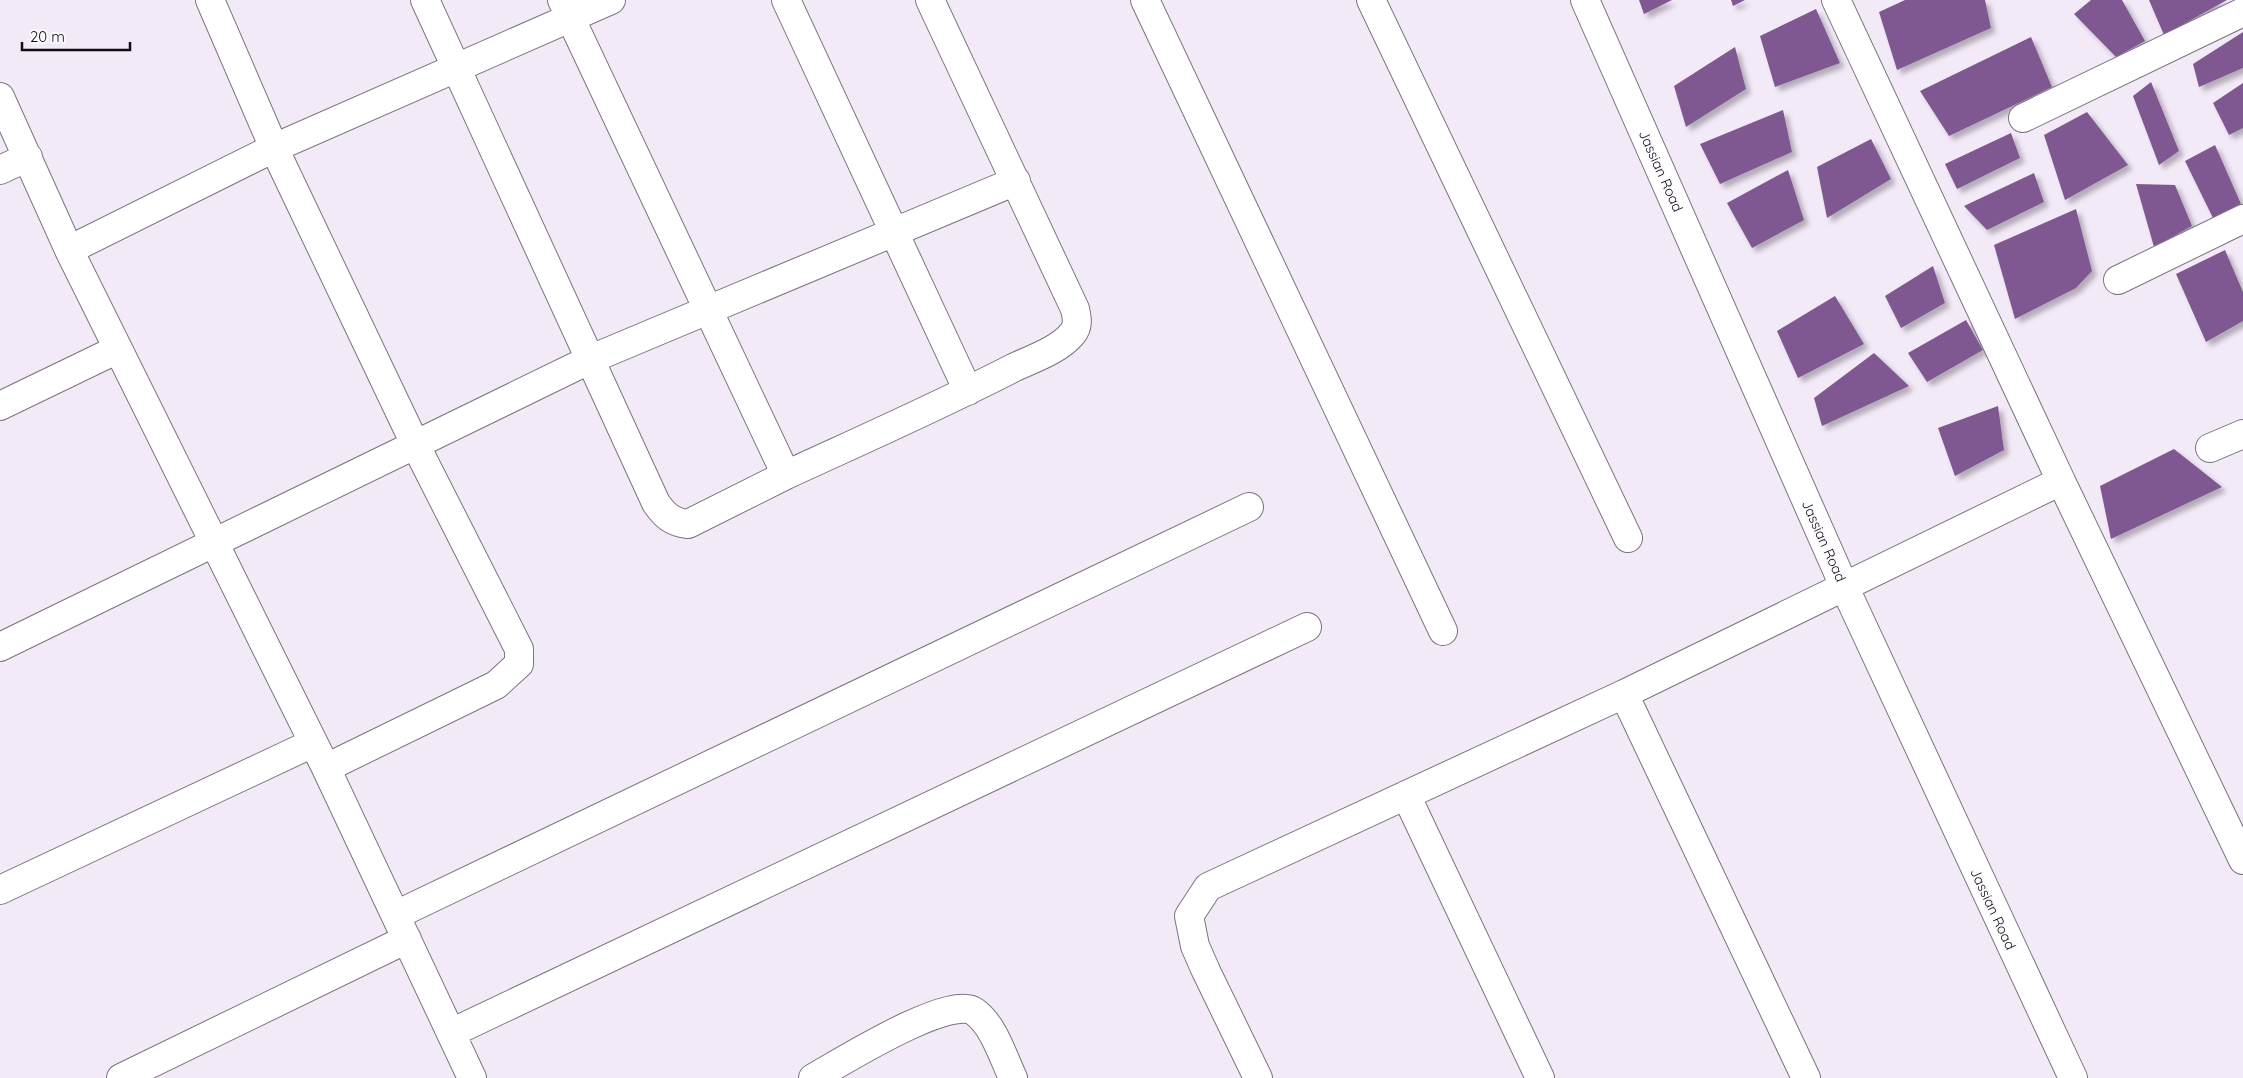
<svg xmlns="http://www.w3.org/2000/svg" width="2243" height="1078" viewBox="0 0 2243 1078" font-family="Quicksand,sans-serif">
<style>
.building{fill:#7f5992;filter:url(#shadow)}
.lines{fill:none;stroke-linecap:round;stroke-linejoin:round}
.street-casing{stroke:#7b747f;stroke-width:30}
.secondary-casing{stroke:#7b747f;stroke-width:30}
.street{stroke:#fff;stroke-width:28}
.secondary{stroke:#fff;stroke-width:28}
.labels{text-anchor:middle;dominant-baseline:central;stroke-width:4.5;stroke-linejoin:round;paint-order:stroke}
.street-label{font-size:14px;fill:#100e12;stroke:#fdfaff}
</style>
<defs>
<filter id="shadow"><feDropShadow dx="4.5" dy="4.5" stdDeviation="2.5" flood-color="#0004"/></filter>
</defs>
<rect width="100%" height="100%" fill="#f2eaf7"/>
<path class="building" d="M 1639,0 L 1672,0 L 1644,14 Z
M 1731,0 L 1745,0 L 1733,6 Z
M 1905,0 L 1985,0 L 1991,28 L 1897,70 L 1879,12 Z
M 2091,0 L 2122,0 L 2145,41 L 2116,57 L 2074,14 Z
M 2149,0 L 2227,0 L 2164,35 Z
M 1816,9 L 1840,63 L 1775,87 L 1760,36 Z
M 2243,32 L 2243,68 L 2199,87 L 2193,64 Z
M 2031,37 L 2052,87 L 1949,136 L 1920,91 Z
M 1735,47 L 1746,89 L 1686,127 L 1674,86 Z
M 2151,82 L 2179,151 L 2159,165 L 2133,96 Z
M 2243,83 L 2243,128 L 2229,135 L 2213,103 Z
M 1783,110 L 1792,152 L 1720,184 L 1700,144 Z
M 2087,112 L 2128,165 L 2065,200 L 2044,135 Z
M 2011,133 L 2020,158 L 1957,189 L 1945,164 Z
M 1871,139 L 1891,179 L 1827,218 L 1817,167 Z
M 2215,145 L 2241,204 L 2213,218 L 2185,161 Z
M 1788,170 L 1804,220 L 1752,248 L 1727,203 Z
M 2034,173 L 2044,202 L 1987,230 L 1964,206 Z
M 2136,184 L 2175,185 L 2192,226 L 2154,247 Z
M 2076,209 L 2092,271 L 2076,288 L 2015,319 L 1994,245 Z
M 2225,250 L 2243,292 L 2243,321 L 2206,342 L 2176,274 Z
M 1933,266 L 1945,303 L 1901,328 L 1885,296 Z
M 1835,296 L 1864,344 L 1798,378 L 1777,331 Z
M 1966,320 L 1983,350 L 1927,382 L 1908,353 Z
M 1874,353 L 1909,386 L 1822,426 L 1814,398 Z
M 1998,406 L 2004,450 L 1955,476 L 1938,428 Z
M 2174,449 L 2222,487 L 2111,539 L 2100,486 Z"/>
<g class="lines">
<defs>
<path id="street" d="M 425,0 L 656,503 C 665,516 672,522 688,524 L 786,475
M 562,0 L 786,475 C 862,440 939,406 1013,368 C 1032,359 1059,350 1072,334 C 1079,326 1077,318 1075,309 L 930,0
M 786,0 L 968,391
M 1145,0 L 1443,631
M 1371,0 L 1628,538
M 0,97 L 69,250 L 274,148 L 611,0
M 2023,118 L 2243,12
M 0,170 L 28,157
M 69,250 L 326,768 L 496,685 L 519,664 L 519,649 L 415,444 L 274,148 L 210,0
M 2118,280 L 2243,219
M 0,406 L 118,349
M 2210,448 L 2243,434
M 2061,481 L 2243,860
M 0,647 L 591,359 L 1016,181
M 326,768 L 472,1078
M 1406,795 L 1540,1078
M 0,890 L 313,743
M 396,915 L 1249,507
M 451,1033 L 1307,627
M 121,1078 L 407,939
M 813,1078 C 840,1063 951,993 975,1012 C 994,1026 1003,1057 1013,1078
M 1258,1078 L 1206,971 L 1195,946 L 1189,916 L 1208,887 L 1624,694
M 1806,1078 L 1624,694 L 2061,481 L 1836,0"/>
<path id="secondary" d="M 1585,0 L 1844,586 L 2073,1078"/>
</defs>
<use href="#street" class="street-casing"/>
<use href="#secondary" class="secondary-casing"/>
<use href="#street" class="street"/>
<use href="#secondary" class="secondary"/>
</g>
<g class="labels">
<g class="street-label">
<text transform="translate(1661 171) rotate(66)">Jassian Road</text>
<text transform="translate(1824 541) rotate(66)">Jassian Road</text>
<text transform="translate(1993 909) rotate(65)">Jassian Road</text>
</g>
</g>
<path d="M22 42v8h108v-8" fill="none" stroke="#100e12" stroke-width="2.5"/>
<text x="30" y="42" font-size="15" fill="#100e12" stroke="#fdfaff" stroke-width="4" paint-order="stroke">20 m</text>
</svg>
